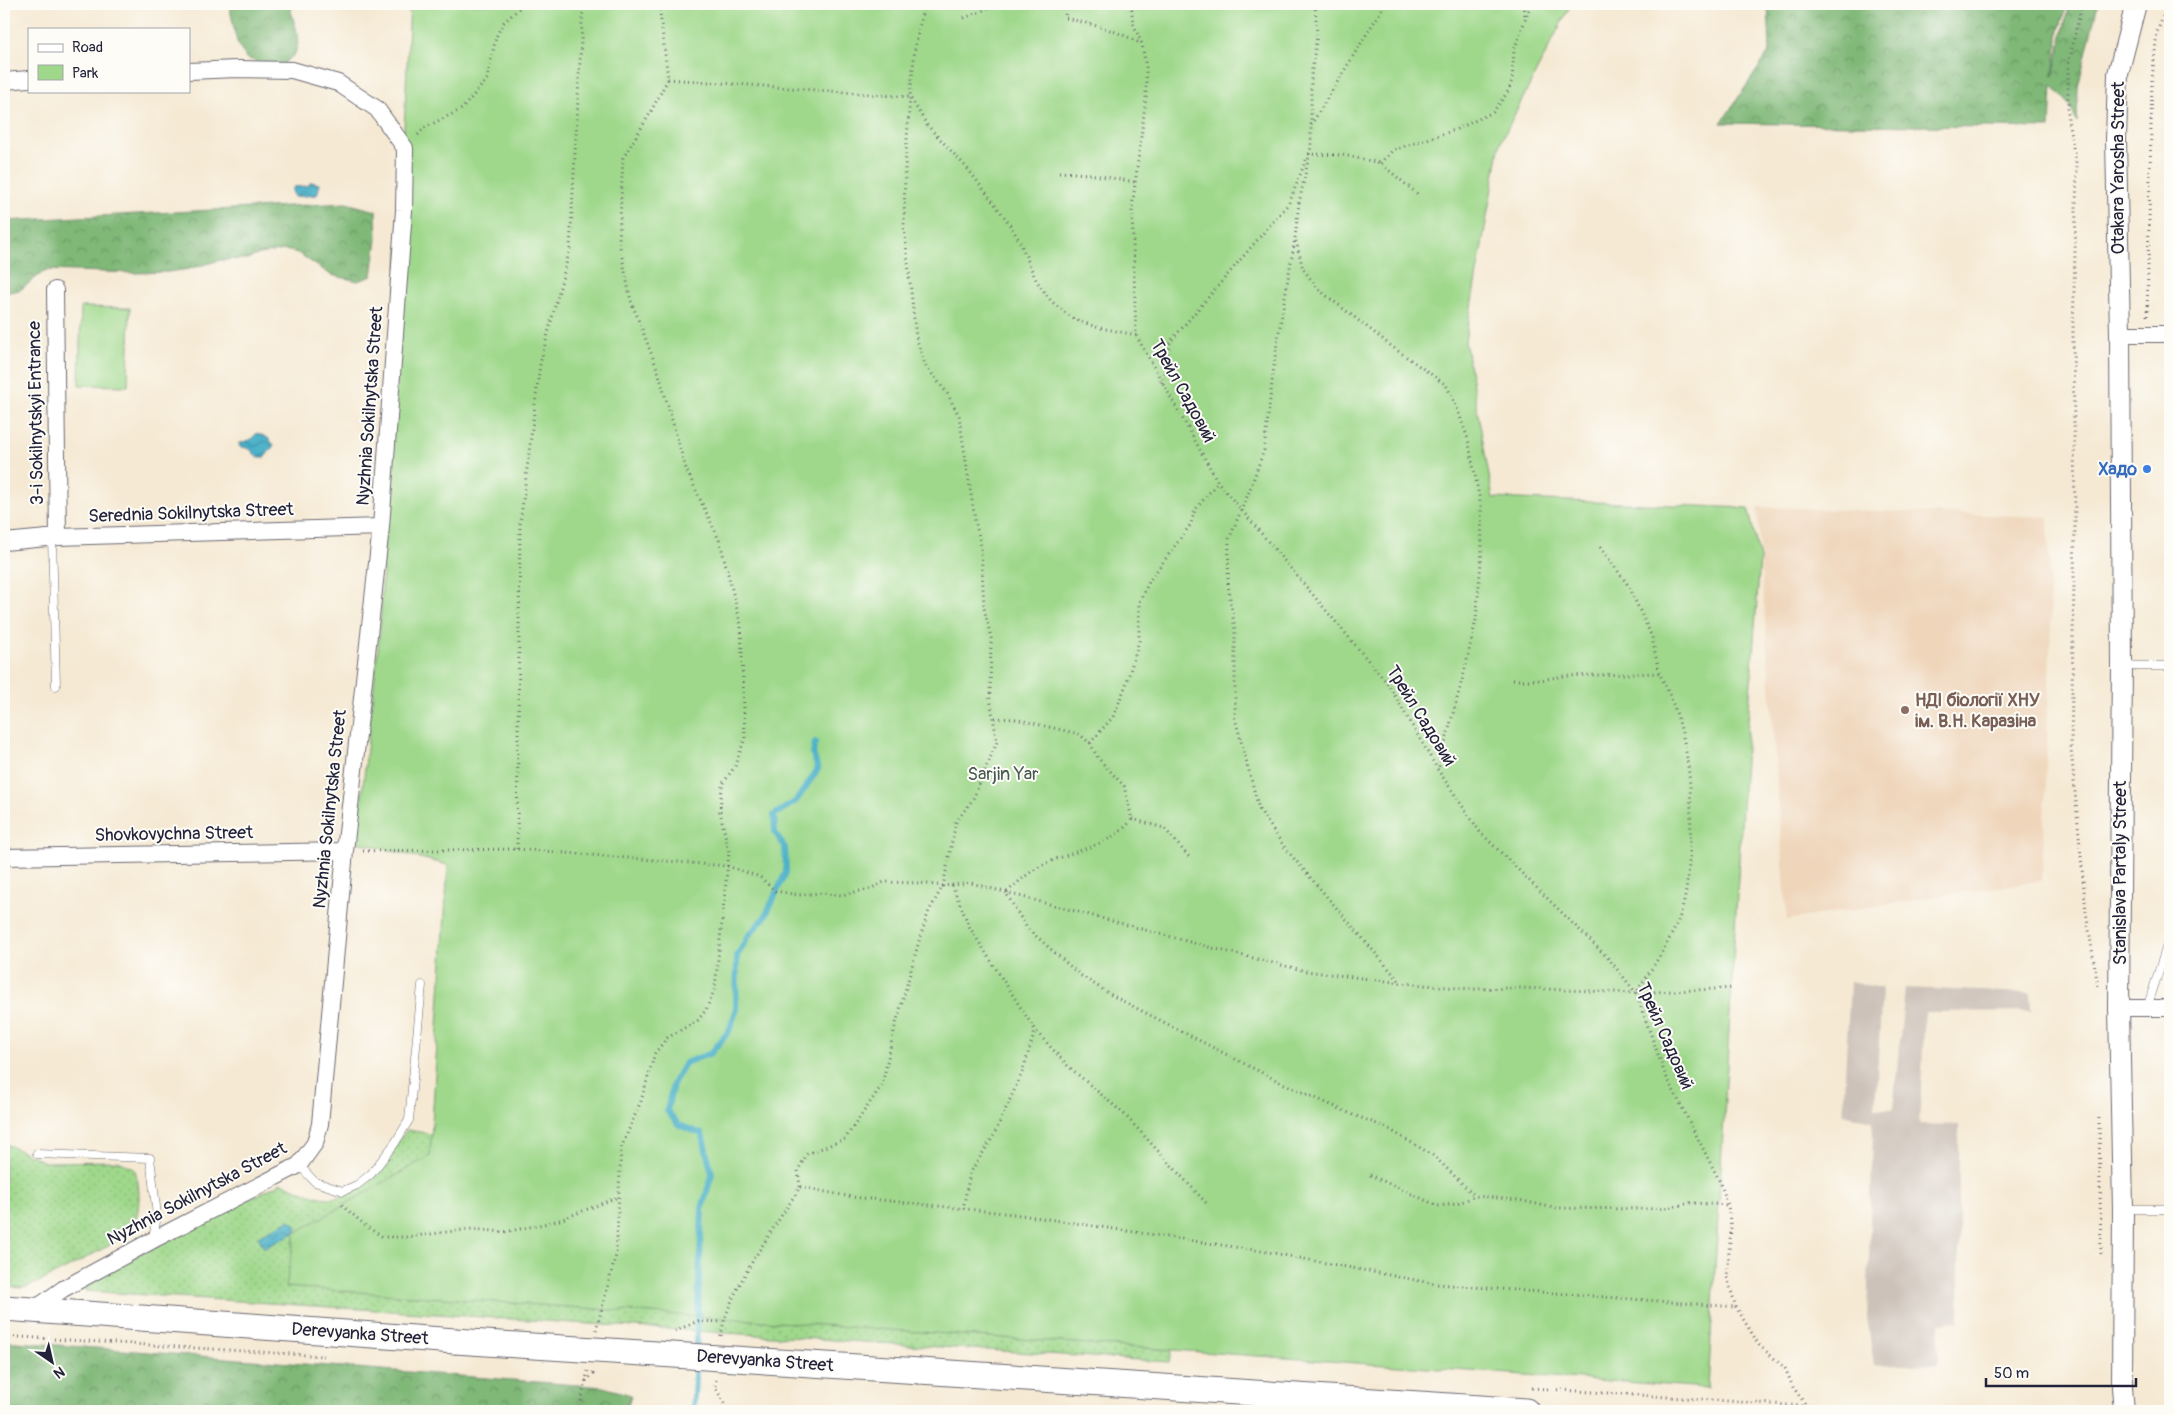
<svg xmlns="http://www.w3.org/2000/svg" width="2174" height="1415" viewBox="0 0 2174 1415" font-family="Pangolin,sans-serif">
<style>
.built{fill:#efd6bb}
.industrial{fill:#cdc2b9}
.grass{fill:url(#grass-dots);stroke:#607d63}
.forest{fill:url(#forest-crowns);stroke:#506d59}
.park{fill:#9fd88b;stroke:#607d63}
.water{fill:url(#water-waves);stroke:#366982}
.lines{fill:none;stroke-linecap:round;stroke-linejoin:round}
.stream{stroke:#49b0c8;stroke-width:6}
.service-casing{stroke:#6c6870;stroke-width:9}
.minor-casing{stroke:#6c6870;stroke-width:18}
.tertiary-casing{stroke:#6c6870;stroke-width:22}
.primary-casing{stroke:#6c6870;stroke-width:27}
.path{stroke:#6c6870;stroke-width:3;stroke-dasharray:1 4;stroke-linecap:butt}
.service{stroke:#fff;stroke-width:8}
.minor{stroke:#fff;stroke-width:16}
.tertiary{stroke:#fff;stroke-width:20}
.primary{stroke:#fff;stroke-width:25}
.primary-bridge-casing{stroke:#6c6870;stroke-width:27;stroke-linecap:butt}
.primary-bridge{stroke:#fff;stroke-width:25}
.shop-dot{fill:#3f7fe0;stroke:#fdfcf7;stroke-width:2}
.education-dot{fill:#8d6e63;stroke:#fdfcf7;stroke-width:2}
.labels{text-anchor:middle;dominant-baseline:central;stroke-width:4;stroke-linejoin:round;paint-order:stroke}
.street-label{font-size:18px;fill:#22223b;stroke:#fdfcf7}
.shop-label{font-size:18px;font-weight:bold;fill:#366cbe;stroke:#fdfcf7;text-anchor:end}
.education-label{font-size:18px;font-weight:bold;fill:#785e54;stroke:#fdfcf7;text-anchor:start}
.park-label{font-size:18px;fill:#485953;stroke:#fdfcf7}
</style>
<defs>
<pattern id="grass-dots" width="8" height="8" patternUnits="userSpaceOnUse" patternTransform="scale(1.25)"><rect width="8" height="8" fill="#9fd88b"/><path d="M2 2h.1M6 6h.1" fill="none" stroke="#89b979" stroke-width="1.8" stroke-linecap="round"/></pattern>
<pattern id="forest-crowns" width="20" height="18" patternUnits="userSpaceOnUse" patternTransform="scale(1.25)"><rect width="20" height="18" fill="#7fb877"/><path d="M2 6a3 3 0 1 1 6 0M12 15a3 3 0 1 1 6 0" fill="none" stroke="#689563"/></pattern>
<pattern id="water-waves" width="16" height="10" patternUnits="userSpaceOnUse" patternTransform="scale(1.25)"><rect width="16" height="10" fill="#49b0c8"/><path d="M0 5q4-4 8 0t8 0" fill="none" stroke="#3c8fa4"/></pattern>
</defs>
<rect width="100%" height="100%" fill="#fdfcf7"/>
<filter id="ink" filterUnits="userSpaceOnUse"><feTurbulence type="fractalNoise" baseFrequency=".02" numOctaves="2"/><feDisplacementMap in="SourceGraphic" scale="10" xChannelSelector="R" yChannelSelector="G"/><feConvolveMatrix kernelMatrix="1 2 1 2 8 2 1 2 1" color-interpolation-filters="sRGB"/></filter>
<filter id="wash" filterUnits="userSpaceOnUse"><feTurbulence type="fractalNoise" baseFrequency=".0096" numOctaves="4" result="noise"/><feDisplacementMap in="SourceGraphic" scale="20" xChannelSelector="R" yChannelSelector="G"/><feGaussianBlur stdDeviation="1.12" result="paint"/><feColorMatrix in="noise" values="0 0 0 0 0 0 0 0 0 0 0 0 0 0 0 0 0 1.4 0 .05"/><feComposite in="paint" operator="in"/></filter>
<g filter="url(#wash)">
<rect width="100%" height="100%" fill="#f5e9d3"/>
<path class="built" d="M 1757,507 L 2048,517 L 2051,625 L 2042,880 L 1787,920 Z"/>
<path class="industrial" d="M 1850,982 L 1882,988 L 1875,1109 L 1893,1109 L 1905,988 L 2030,993 L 2031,1011 L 1925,1012 L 1919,1124 L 1959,1125 L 1959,1321 L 1939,1323 L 1938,1364 L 1874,1366 L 1867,1317 L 1873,1131 L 1872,1121 L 1843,1114 Z"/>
<path class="grass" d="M 407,1130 L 531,1150 L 323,1285 L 1172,1350 L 1169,1362 L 85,1291 L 86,1285 L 91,1278 L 281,1183 C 294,1187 315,1198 329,1198 C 360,1200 389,1151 407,1130 Z
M 4,1143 L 45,1162 L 118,1161 L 134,1168 C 141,1185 141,1215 131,1231 C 126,1238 38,1284 27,1287 C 20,1289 11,1286 4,1286 Z"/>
<path class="forest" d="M 229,4 L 289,4 L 299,39 L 295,54 L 283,64 L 266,65 L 246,58 L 237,42 Z
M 1768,4 L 2067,4 L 2059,30 L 2053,76 L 2069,4 L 2098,4 L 2078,87 L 2077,122 L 2068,103 L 2052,85 L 2050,128 L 1721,123 L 1770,51 Z
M 346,203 L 376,211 L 377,239 L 372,276 L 358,281 L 331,275 L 298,253 L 285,250 L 260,254 L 247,259 L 220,260 L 189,269 L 168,272 L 135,273 L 46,270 L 20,290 L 4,293 L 4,221 Z
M 4,1341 L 603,1387 L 631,1395 L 626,1411 L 4,1411 Z"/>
<path class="park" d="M 410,4 L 1571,4 L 1500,143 L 1465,341 L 1493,498 L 1748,508 L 1760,559 L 1744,775 L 1708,1388 L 286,1287 L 295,1233 L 430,1156 L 448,865 L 357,842 L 380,628 Z
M 81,307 L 130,308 L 128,386 L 79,385 Z"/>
<path class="water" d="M 311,182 L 320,184 L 317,195 L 294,197 L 292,190 L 294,187 L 308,186 Z
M 257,433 L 268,438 L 274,445 L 265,457 L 257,457 L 250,449 L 239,446 L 240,443 L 250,440 Z
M 290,1220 L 296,1225 L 296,1232 L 264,1248 L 258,1236 Z"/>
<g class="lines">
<path class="stream" d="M 696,1353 L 702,1209 L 712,1174 L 702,1134 L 679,1125 L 667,1111 L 673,1084 L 685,1063 L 711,1053 L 729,1031 L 736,1011 L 737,956 L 749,935 L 765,917 L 786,872 L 785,848 L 775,832 L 774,815 L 796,801 L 818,769 L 813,754 L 815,742
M 693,1411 L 696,1363"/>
</g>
</g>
<g filter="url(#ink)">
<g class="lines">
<defs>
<path id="service" d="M 52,537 L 56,686
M 2124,666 L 2170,666
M 2147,1008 L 2170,936
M 37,1154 L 150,1158 L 157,1215 L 153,1240
M 299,1165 L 315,1182 L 343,1191 L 357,1185 L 371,1174 L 395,1143 L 409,1120 L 422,985
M 2123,1209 L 2170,1209"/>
<path id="minor" d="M 4,81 L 29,79
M 55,290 L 58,537
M 2120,334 L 2170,334
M 4,542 L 58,537 L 381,527
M 4,857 L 345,851
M 2119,1008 L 2170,1008
M 32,1311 L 63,1289 L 153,1240 L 299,1165 L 315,1143 L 320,1124 L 345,851 L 381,527 L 404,210 L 405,148 L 377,109 L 338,83 L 292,70 L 237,69 L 189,71"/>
<path id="tertiary" d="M 2124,1411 L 2122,1387 L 2123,1209 L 2119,1008 L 2122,666 L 2120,334 L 2116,140 L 2118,74 L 2136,4"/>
<path id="primary" d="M 4,1308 L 455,1341
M 920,1371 L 1526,1411"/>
</defs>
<use href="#service" class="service-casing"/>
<use href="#minor" class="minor-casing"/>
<use href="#tertiary" class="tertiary-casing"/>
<use href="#primary" class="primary-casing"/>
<path class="path" d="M 1066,4 L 1065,18 C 1091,24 1117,30 1141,44
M 1131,4 L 1133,23 L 1142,44 L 1146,67 L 1146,98 L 1132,208 L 1136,335 L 1218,482 L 1388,684 L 1438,770 L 1480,832 L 1609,959 L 1636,993 L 1665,1074 L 1721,1184 L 1728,1205 L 1731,1229 L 1727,1277 L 1736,1307 L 1759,1345 L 1785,1368 L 1793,1387 L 1806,1405
M 1315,4 L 1317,35 L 1311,76 L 1311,147 L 1299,203 L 1295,238 L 1276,349 L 1264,450 L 1249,492 L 1229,539 L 1228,585 L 1235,630 L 1235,718 L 1259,809 L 1285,848 L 1401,983
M 1524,4 L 1525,17
M 2082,4 L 2068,65 L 2068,120 L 2077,168 L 2073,332 L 2075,526 L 2071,748 L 2086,911 L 2098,987
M 964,18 L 999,4
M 668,79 L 910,97 L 927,125 L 967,168 L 1006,219 L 1019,240 L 1036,280 L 1051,301 L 1072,318 L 1096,327 L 1136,335
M 1311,125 L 1385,4
M 418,135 L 424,128 L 462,109 L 487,79 L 496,37 L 503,23 L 524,4
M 1308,154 L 1343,155 L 1380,163 L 1420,196
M 1380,163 L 1393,150 L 1455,130 L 1493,112 L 1507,93 L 1512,81 L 1514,50 L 1531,4
M 1059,172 L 1089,174 L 1135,182
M 1296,241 L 1303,269 L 1318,289 L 1394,348 L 1446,385 L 1456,405 L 1468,439 L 1481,506 L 1482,550 L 1476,620 L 1465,669 L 1438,770
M 2147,316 L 2152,79 L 2157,32 L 2168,4
M 1162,383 L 1170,342 L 1289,203 L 1306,160
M 1600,547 L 1628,585 L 1652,637 L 1659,673
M 1513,680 L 1540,680 L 1564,676 L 1659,673 C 1689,729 1693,784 1690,846 C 1689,869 1687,899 1678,921 C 1667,946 1651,970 1636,993
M 995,718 L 1015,719 L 1079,734 L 1090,743 L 1098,758 L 1124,786 L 1132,819 C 1113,846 1072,850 1043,865 C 1029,872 1018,882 1006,893 L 1027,928 L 1080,975 L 1113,996 L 1278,1081 L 1349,1113 L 1387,1128 L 1434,1156 L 1475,1196
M 1090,743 L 1113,717 L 1126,685 L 1139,641 L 1139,602 L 1150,580 L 1191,524 L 1195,510 L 1218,482
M 1132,819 L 1164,828 L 1190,858
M 517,849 L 520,525 L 540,364 L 570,249 L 583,4
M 363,851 L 517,849 L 727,866 L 760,877 L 775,891 L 799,895 L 823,893 L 841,895 L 870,889 L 884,882 L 920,883 L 943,886 L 971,883 L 1216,949 L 1306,971 L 1401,983 L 1470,989 L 1520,988 L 1636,993 L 1733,988
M 952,885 L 970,928 L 1035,1030 L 1068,1066 L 1124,1114 L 1208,1205
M 2099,1118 L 2101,1257
M 1370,1175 L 1438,1206 L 1457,1204 L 1475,1196 L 1519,1200 L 1554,1208 L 1648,1209 L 1667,1208 L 1690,1203 L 1728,1205
M 800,1187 L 852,1197 L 1014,1214 L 1268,1252 L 1436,1284 L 1736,1307
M 342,1205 L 367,1227 L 383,1237 L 406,1237 L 472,1229 L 504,1232 L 535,1226 L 560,1220 L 618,1197
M 963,1209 L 970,1173 L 993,1137 L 1022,1073 L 1035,1031
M 596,1330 L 616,1255 L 621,1148 L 641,1101 L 655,1053 L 667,1038 L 698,1020 L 706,1010 L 715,988 L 729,852 L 720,812 L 722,785 L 735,766 L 745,738 L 741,625 L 720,542 L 686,469 L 658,371 L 631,301 L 619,242 L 623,158 L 649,115 L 668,79 L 659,4
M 675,1331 L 698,1321 L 723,1322
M 4,1336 L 324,1356
M 721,1336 C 726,1293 776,1226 800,1187 L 798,1170 L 807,1154 L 845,1139 L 882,1085 L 894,1031 L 921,934 L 929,911 L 943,886 L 956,822 L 973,799 L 997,742 L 990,698 L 991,638 L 984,608 L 981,546 L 975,520 L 959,416 L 947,393 L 925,365 L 916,337 L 904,226 L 905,168 L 910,97 L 915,48 L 924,4
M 716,1380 L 715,1386 L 728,1411
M 586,1381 L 596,1371
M 1532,1388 L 1878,1411
M 579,1411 L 588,1370"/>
<use href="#service" class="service"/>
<use href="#minor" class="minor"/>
<use href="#tertiary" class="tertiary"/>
<use href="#primary" class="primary"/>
<defs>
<path id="primary-bridge" d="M 455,1341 L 920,1371"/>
</defs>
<use href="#primary-bridge" class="primary-bridge-casing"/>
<use href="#primary-bridge" class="primary-bridge"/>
</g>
</g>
<circle class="shop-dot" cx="2147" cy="469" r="5"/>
<circle class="education-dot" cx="1905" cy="710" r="5"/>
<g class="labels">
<g class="street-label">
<text transform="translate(2118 168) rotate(-90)">Otakara Yarosha Street</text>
<text transform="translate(1183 391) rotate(61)">Трейл Садовий</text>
<text transform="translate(370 406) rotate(-86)">Nyzhnia Sokilnytska Street</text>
<text transform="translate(36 413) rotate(-91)">3-i Sokilnytskyi Entrance</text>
<text transform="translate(191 513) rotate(-2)">Serednia Sokilnytska Street</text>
<text transform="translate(1421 716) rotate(58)">Трейл Садовий</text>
<text transform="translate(330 809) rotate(-84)">Nyzhnia Sokilnytska Street</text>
<text transform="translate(174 834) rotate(-1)">Shovkovychna Street</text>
<text transform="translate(2120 873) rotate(-90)">Stanislava Partaly Street</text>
<text transform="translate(1665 1036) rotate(66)">Трейл Садовий</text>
<text transform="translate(197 1194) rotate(-28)">Nyzhnia Sokilnytska Street</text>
<text transform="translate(360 1334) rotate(4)">Derevyanka Street</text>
<text transform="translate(765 1361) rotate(4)">Derevyanka Street</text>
</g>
<g class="shop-label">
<text x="2137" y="469">Хадо</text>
</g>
<g class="education-label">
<text x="1915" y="700">НДІ біології ХНУ<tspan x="1915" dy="21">ім. В.Н. Каразіна</tspan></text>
</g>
<g class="park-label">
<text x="1003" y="774">Sarjin Yar</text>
</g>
</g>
<rect width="2174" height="1415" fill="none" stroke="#fdfcf7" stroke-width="20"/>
<rect x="28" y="28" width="162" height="65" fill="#fdfcf7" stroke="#a5a5ac"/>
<rect x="38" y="44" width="25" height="8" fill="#ffffff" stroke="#a5a5ac"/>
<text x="72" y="52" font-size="15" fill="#22223b">Road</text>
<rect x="38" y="65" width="25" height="15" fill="#9fd88b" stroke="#a5a5ac"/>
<text x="72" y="78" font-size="15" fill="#22223b">Park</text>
<g transform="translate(52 1362) rotate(146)" stroke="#fdfcf7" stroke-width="4" paint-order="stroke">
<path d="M0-4L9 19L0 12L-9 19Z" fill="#22223b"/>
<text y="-8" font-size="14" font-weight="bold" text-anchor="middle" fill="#22223b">N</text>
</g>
<path d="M1986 1378v8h150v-8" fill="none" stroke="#22223b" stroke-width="2.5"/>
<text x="1994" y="1378" font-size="15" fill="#22223b" stroke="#fdfcf7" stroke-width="4" paint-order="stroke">50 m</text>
</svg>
